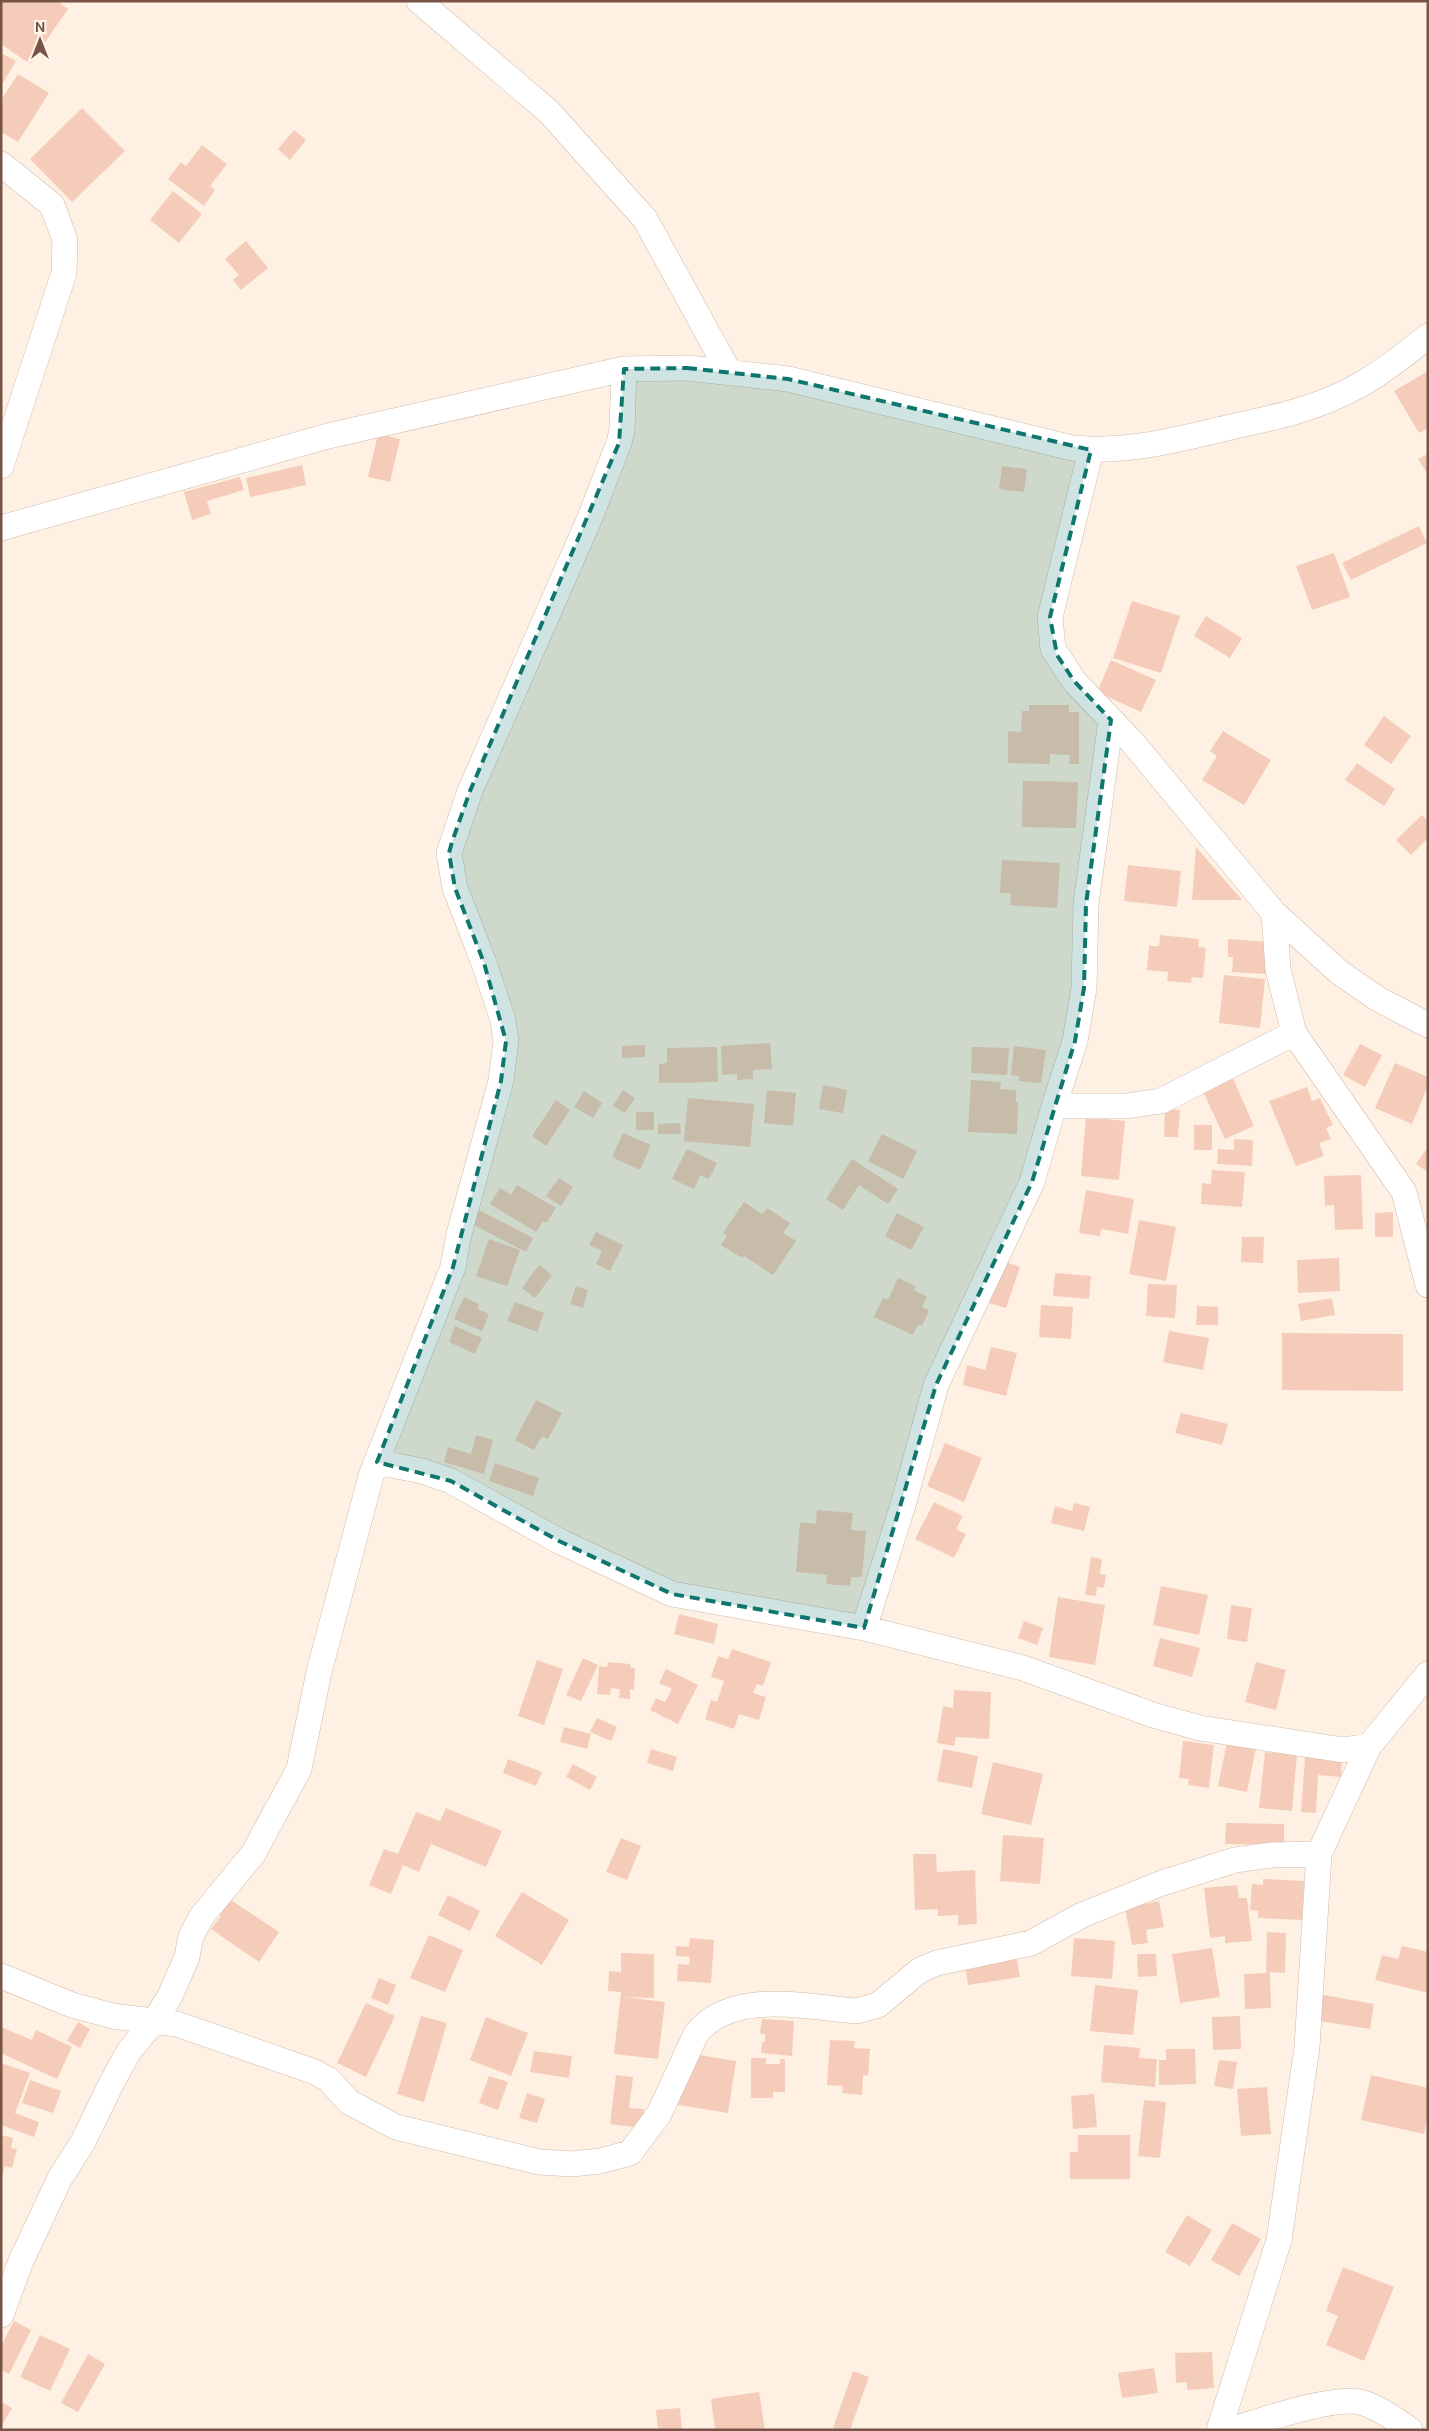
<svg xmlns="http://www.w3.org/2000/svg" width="1429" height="2431" viewBox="0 0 1429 2431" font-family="'DM Sans',sans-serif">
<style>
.building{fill:#f5ccb9}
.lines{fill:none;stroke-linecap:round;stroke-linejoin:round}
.minor-casing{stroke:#d2b9ab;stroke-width:26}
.minor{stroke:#fff;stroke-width:25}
.marked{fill:#0f766e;fill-opacity:0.2;stroke:#0f766e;stroke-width:4;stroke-dasharray:10 6;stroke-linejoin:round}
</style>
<rect width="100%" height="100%" fill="#fef1e3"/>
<path class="building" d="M 3,1 L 57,1 L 68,9 L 30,64 L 1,44 L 1,4 Z
M 1,53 L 16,61 L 1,86 Z
M 18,74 L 49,93 L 18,142 L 1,132 L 1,100 Z
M 82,108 L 125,151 L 72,202 L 30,159 Z
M 294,130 L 306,140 L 290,160 L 278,149 Z
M 202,145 L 227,164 L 210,186 L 215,190 L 204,206 L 168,179 L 181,162 L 186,166 Z
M 173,191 L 202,214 L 179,243 L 150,220 Z
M 246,241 L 268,268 L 241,290 L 233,280 L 239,275 L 225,259 Z
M 1428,371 L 1428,428 L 1419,433 L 1394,391 Z
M 378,434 L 400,439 L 390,482 L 368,477 Z
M 1428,454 L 1428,475 L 1418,459 Z
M 302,465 L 306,485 L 250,497 L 246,478 Z
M 1002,466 L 1027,469 L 1024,492 L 999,489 Z
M 240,477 L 244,490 L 207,501 L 211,514 L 192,520 L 184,492 Z
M 1419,526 L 1427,543 L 1351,580 L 1342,563 Z
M 1334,553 L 1350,597 L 1312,610 L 1296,566 Z
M 1132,601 L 1180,616 L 1161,673 L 1113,658 Z
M 1206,616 L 1242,638 L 1230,658 L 1194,636 Z
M 1111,660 L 1156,680 L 1141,712 L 1097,692 Z
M 1029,705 L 1069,705 L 1069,712 L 1079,712 L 1079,764 L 1069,764 L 1070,755 L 1050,754 L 1050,764 L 1008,763 L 1008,731 L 1021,732 L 1022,711 L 1029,711 Z
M 1384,716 L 1411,736 L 1391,764 L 1364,745 Z
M 1223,731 L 1271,760 L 1244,805 L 1202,780 L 1217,756 L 1210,751 Z
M 1357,763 L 1395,789 L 1384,806 L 1345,780 Z
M 1023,781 L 1078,782 L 1076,828 L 1022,827 Z
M 1422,815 L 1428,821 L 1428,838 L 1411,855 L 1396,840 Z
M 1196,847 L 1242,900 L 1192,900 Z
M 1002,860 L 1060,863 L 1057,908 L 1010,905 L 1011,893 L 1000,893 Z
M 1128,865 L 1181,871 L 1177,907 L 1124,901 Z
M 1160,935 L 1199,939 L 1198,947 L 1206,948 L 1203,978 L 1192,977 L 1191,983 L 1167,981 L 1168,972 L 1147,970 L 1149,946 L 1159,946 Z
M 1228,939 L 1268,942 L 1266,974 L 1232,972 L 1233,957 L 1228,957 Z
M 1224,975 L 1265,979 L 1260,1028 L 1219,1023 Z
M 770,1043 L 772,1069 L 753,1070 L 753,1079 L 737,1080 L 737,1074 L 722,1075 L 721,1046 Z
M 1360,1044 L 1382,1055 L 1365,1087 L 1343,1075 Z
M 645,1045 L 645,1057 L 622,1058 L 622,1046 Z
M 1014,1046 L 1046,1050 L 1041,1083 L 1019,1081 L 1019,1076 L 1011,1075 Z
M 717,1047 L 718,1082 L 659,1083 L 659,1064 L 667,1063 L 667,1048 Z
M 972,1047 L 1009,1048 L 1007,1075 L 971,1073 Z
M 1395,1063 L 1428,1077 L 1428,1086 L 1412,1124 L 1375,1108 Z
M 1231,1074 L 1254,1126 L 1225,1139 L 1201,1087 Z
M 971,1080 L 1001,1082 L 1000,1089 L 1016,1090 L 1016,1102 L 1018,1102 L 1017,1134 L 968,1132 Z
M 823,1085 L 847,1090 L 843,1113 L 819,1109 Z
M 1307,1087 L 1312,1101 L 1320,1098 L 1333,1125 L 1326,1128 L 1331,1139 L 1319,1143 L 1324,1156 L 1296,1166 L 1269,1101 Z
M 623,1090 L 635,1098 L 625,1113 L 613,1106 Z
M 767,1090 L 796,1093 L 793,1126 L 764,1123 Z
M 584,1091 L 602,1103 L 593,1118 L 574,1107 Z
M 688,1098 L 754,1104 L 750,1147 L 684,1141 Z
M 556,1100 L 570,1110 L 546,1146 L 532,1136 Z
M 1165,1109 L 1180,1110 L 1178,1137 L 1164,1137 Z
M 636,1112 L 654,1112 L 654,1130 L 636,1130 Z
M 1086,1117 L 1125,1121 L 1119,1180 L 1081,1176 Z
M 680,1123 L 681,1134 L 658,1134 L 658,1124 Z
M 1194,1125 L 1212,1125 L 1212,1150 L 1194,1150 Z
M 623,1133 L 651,1145 L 640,1170 L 612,1157 Z
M 882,1134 L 917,1151 L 903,1179 L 868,1161 Z
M 1234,1139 L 1253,1140 L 1252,1166 L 1217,1164 L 1218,1149 L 1234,1150 Z
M 1428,1147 L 1428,1172 L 1416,1164 Z
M 687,1149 L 717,1163 L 709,1179 L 700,1175 L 694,1189 L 672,1179 Z
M 852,1159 L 898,1189 L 888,1204 L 859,1185 L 843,1210 L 826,1199 Z
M 1212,1170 L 1245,1172 L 1242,1207 L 1201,1204 L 1202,1183 L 1211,1184 Z
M 1361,1175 L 1363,1229 L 1335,1230 L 1334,1205 L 1325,1206 L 1324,1176 Z
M 559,1178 L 573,1187 L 561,1206 L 546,1196 Z
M 517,1185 L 556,1208 L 546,1223 L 543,1221 L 536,1232 L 490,1204 L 500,1188 L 511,1195 Z
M 1086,1190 L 1134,1199 L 1128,1234 L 1101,1229 L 1100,1236 L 1079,1233 Z
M 744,1202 L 762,1214 L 767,1208 L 790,1223 L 783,1233 L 796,1241 L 773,1275 L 744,1256 L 742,1258 L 721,1245 L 727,1236 L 723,1233 Z
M 473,1207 L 533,1238 L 526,1252 L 466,1221 Z
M 1393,1212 L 1393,1237 L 1375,1237 L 1375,1213 Z
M 897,1213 L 924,1227 L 911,1250 L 885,1236 Z
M 1139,1220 L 1176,1227 L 1166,1281 L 1129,1274 Z
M 596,1232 L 623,1245 L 610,1271 L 596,1264 L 602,1251 L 589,1245 Z
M 1242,1237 L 1264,1237 L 1263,1263 L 1241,1262 Z
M 489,1239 L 520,1250 L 507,1286 L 476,1276 Z
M 1339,1258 L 1340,1291 L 1298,1293 L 1297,1260 Z
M 1003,1261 L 1020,1267 L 1006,1308 L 989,1303 Z
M 539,1265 L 552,1275 L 535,1298 L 522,1288 Z
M 1055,1273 L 1091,1276 L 1089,1299 L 1053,1296 Z
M 898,1278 L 916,1286 L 914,1290 L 927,1297 L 922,1307 L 929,1310 L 922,1326 L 918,1324 L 913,1335 L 874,1317 L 883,1298 L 888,1300 Z
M 1148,1284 L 1177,1285 L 1175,1318 L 1146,1316 Z
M 576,1286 L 588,1290 L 583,1308 L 570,1304 Z
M 464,1297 L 479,1304 L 477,1309 L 489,1314 L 482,1331 L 454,1319 Z
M 1332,1298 L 1335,1315 L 1301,1321 L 1298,1304 Z
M 515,1302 L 544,1313 L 537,1332 L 507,1321 Z
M 1041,1305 L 1073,1307 L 1071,1339 L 1039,1337 Z
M 1197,1306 L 1218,1307 L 1218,1325 L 1196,1325 Z
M 455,1326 L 482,1338 L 475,1354 L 449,1342 Z
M 1169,1331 L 1209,1338 L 1203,1370 L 1163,1362 Z
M 1282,1333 L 1403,1334 L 1403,1391 L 1282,1390 Z
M 991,1347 L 1017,1353 L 1006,1396 L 963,1385 L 967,1365 L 985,1370 Z
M 536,1400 L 562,1413 L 548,1439 L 542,1436 L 534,1450 L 515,1440 Z
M 1181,1413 L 1228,1424 L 1222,1445 L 1175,1433 Z
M 476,1435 L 493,1440 L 484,1474 L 444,1462 L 448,1447 L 471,1454 Z
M 945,1443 L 982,1458 L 964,1502 L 927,1486 Z
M 495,1463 L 539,1478 L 533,1496 L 489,1481 Z
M 934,1502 L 963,1516 L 956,1529 L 966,1534 L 954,1558 L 915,1539 Z
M 1074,1503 L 1090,1507 L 1084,1531 L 1051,1523 L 1055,1506 L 1072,1511 Z
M 817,1510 L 853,1513 L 851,1530 L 866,1531 L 862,1577 L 851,1577 L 850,1586 L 826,1584 L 827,1575 L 796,1572 L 800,1522 L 816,1524 Z
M 1091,1557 L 1102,1559 L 1100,1574 L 1106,1575 L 1104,1588 L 1097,1587 L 1096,1596 L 1085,1595 Z
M 1161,1586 L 1208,1595 L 1199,1635 L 1153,1625 Z
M 1058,1597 L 1105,1605 L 1095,1665 L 1049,1657 Z
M 1231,1605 L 1252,1608 L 1247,1642 L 1227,1639 Z
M 679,1614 L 718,1624 L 714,1644 L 674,1634 Z
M 1024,1621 L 1043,1628 L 1037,1645 L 1018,1638 Z
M 1160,1638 L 1200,1648 L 1192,1677 L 1153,1666 Z
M 732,1649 L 771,1662 L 763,1686 L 757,1684 L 753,1693 L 766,1697 L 759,1720 L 739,1714 L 734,1729 L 705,1719 L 711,1700 L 717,1702 L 724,1681 L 711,1677 L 718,1656 L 728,1659 Z
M 583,1658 L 598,1665 L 581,1701 L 566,1695 Z
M 537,1660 L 563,1669 L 544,1725 L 518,1716 Z
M 608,1662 L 630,1664 L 631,1668 L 635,1668 L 634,1690 L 630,1689 L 630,1699 L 619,1698 L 620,1689 L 611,1688 L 610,1695 L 597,1694 L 599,1666 L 607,1667 Z
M 1256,1662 L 1286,1670 L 1276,1710 L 1245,1702 Z
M 666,1669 L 698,1685 L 678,1724 L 650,1710 L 656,1698 L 665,1702 L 672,1689 L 659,1683 Z
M 954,1690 L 991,1692 L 989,1739 L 956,1737 L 954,1746 L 937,1743 L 943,1706 L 953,1708 Z
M 597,1718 L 617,1727 L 611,1741 L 590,1732 Z
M 564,1727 L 591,1734 L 587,1749 L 560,1742 Z
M 1183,1741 L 1214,1745 L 1209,1788 L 1188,1785 L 1189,1779 L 1179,1778 Z
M 1227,1742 L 1256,1748 L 1247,1792 L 1218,1786 Z
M 651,1749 L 677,1757 L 673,1771 L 647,1763 Z
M 943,1749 L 978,1756 L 972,1788 L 937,1781 Z
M 1265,1752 L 1297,1755 L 1292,1811 L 1259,1808 Z
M 1305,1757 L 1342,1759 L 1341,1777 L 1318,1775 L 1316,1813 L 1301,1812 Z
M 508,1759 L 542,1772 L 536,1786 L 503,1773 Z
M 993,1762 L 1043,1774 L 1031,1825 L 981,1814 Z
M 573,1764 L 597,1777 L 590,1790 L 566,1777 Z
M 446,1808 L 502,1831 L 486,1867 L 431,1844 L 419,1872 L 403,1865 L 391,1894 L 369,1885 L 384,1849 L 398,1854 L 416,1812 L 440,1821 Z
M 1226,1823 L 1284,1824 L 1284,1845 L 1225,1844 Z
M 1003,1835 L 1044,1838 L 1040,1884 L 1000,1881 Z
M 621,1838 L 641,1846 L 627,1880 L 606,1872 Z
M 913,1854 L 936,1854 L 937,1872 L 975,1870 L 977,1924 L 958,1925 L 958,1915 L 938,1916 L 938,1909 L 915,1910 Z
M 1263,1879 L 1304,1881 L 1303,1920 L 1258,1918 L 1258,1911 L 1250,1910 L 1252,1884 L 1263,1885 Z
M 1237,1885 L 1239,1898 L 1247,1898 L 1252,1941 L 1225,1943 L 1225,1936 L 1210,1938 L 1204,1888 Z
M 522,1892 L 569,1920 L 542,1965 L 495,1936 Z
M 448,1895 L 480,1911 L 470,1931 L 438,1915 Z
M 225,1896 L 279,1932 L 259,1962 L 211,1929 L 221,1916 L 215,1912 Z
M 1159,1901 L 1164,1927 L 1146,1930 L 1148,1943 L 1132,1945 L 1125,1908 Z
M 1267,1932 L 1286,1933 L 1285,1973 L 1270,1972 L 1271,2008 L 1245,2009 L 1244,1974 L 1266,1973 Z
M 429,1935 L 463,1950 L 445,1992 L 410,1978 Z
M 690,1938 L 714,1940 L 711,1983 L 677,1981 L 678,1964 L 689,1965 L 690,1957 L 676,1956 L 676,1946 L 689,1947 Z
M 1074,1938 L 1115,1941 L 1112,1979 L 1071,1976 Z
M 1402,1946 L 1428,1952 L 1428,1993 L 1375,1980 L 1382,1955 L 1398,1959 Z
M 1212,1948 L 1220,1997 L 1180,2003 L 1172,1954 Z
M 621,1953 L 654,1954 L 654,1998 L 624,1997 L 665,2002 L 658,2059 L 614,2054 L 621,1992 L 608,1991 L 609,1971 L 621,1972 Z
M 1137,1954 L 1156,1954 L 1157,1976 L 1138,1977 Z
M 1016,1955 L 1020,1977 L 968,1985 L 965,1964 Z
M 379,1978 L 396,1985 L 388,2005 L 371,1998 Z
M 1095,1985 L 1138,1990 L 1133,2035 L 1090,2031 Z
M 1318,1994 L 1374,2004 L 1370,2029 L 1313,2020 Z
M 366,2003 L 395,2016 L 366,2077 L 337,2063 Z
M 421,2016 L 447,2023 L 424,2102 L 397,2094 Z
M 1240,2016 L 1241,2049 L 1213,2050 L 1212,2017 Z
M 486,2017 L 528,2033 L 511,2076 L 470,2060 Z
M 762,2019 L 794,2021 L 792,2056 L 761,2053 L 762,2042 L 765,2042 L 765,2034 L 760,2034 Z
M 78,2022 L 90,2029 L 80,2048 L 67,2041 Z
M 1,2027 L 32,2040 L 36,2030 L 72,2047 L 57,2079 L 1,2053 Z
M 830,2040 L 855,2041 L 854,2048 L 870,2049 L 868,2076 L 863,2075 L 862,2095 L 842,2093 L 843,2086 L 827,2085 Z
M 1104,2045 L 1140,2048 L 1139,2058 L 1157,2059 L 1155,2087 L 1101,2082 Z
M 1166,2049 L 1195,2049 L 1196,2084 L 1159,2085 L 1159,2060 L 1166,2060 Z
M 534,2051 L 572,2056 L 569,2078 L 530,2072 Z
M 687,2053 L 736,2061 L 728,2113 L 678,2105 Z
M 751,2058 L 766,2058 L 766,2064 L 780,2064 L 780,2059 L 785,2059 L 785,2092 L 773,2092 L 773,2098 L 751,2098 Z
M 1219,2060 L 1237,2062 L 1233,2089 L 1214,2086 Z
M 1,2063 L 30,2073 L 15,2113 L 39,2122 L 34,2137 L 1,2125 Z
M 616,2075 L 633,2077 L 629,2108 L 644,2109 L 641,2128 L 610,2124 Z
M 1371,2075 L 1428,2088 L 1428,2115 L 1424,2134 L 1361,2120 Z
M 489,2076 L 508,2082 L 498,2110 L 479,2103 Z
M 30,2080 L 61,2091 L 53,2113 L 22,2103 Z
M 1267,2087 L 1271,2134 L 1241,2136 L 1237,2089 Z
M 527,2093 L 545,2099 L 537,2123 L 519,2118 Z
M 1094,2094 L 1097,2127 L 1073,2129 L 1071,2096 Z
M 1144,2100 L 1166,2102 L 1160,2158 L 1138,2156 Z
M 1,2135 L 13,2138 L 11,2148 L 17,2149 L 12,2168 L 5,2166 L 2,2176 Z
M 1078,2135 L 1130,2135 L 1130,2179 L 1070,2179 L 1070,2152 L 1078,2152 Z
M 1187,2215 L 1212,2230 L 1190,2266 L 1165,2252 Z
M 1232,2223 L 1261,2239 L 1239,2276 L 1211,2260 Z
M 1343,2267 L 1394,2287 L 1364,2361 L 1326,2345 L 1338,2316 L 1326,2311 Z
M 14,2321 L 31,2330 L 9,2374 L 1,2370 L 1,2346 Z
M 40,2335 L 70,2349 L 50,2391 L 20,2377 Z
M 1212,2352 L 1214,2388 L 1187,2390 L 1187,2382 L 1176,2383 L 1175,2353 Z
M 88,2354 L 105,2364 L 78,2412 L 61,2403 Z
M 1154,2368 L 1158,2393 L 1122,2398 L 1118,2373 Z
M 853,2371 L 869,2377 L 850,2430 L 837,2430 L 833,2428 Z
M 759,2392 L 765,2430 L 715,2430 L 711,2399 Z
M 1,2402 L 12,2408 L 1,2427 Z
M 680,2408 L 682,2430 L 658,2430 L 656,2410 Z"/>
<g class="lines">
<defs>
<path id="minor" d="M 419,1 L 549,112 L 645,219 L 729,372
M 1,164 L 52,205 L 65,240 L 64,273 L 1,466
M 1091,450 L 1050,617 L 1053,649 L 1057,655 L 1074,681 L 1133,743 L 1274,913 L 1339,972 L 1378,999 L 1428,1025
M 1,528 L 328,436 L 624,369 L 687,368 L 788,379 L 1072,448 C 1124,453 1173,441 1222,429 C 1269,419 1318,409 1360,385 C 1384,371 1406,354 1428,336
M 1274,913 L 1278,969 L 1294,1033 L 1404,1192 L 1428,1285
M 1054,1106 L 1126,1106 L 1161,1101 L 1294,1033
M 377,1462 L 422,1471 L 451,1481 L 559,1541 L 672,1594 L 864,1628 L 1023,1668 L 1153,1715 L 1200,1728 L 1343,1750 L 1369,1746
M 864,1628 L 903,1505 L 936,1385 L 1032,1182 L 1054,1106 L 1075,1041 L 1084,988 L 1086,904 L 1111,720
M 1,1976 L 72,2005 L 113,2016 L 177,2024 L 315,2072 L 329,2080 L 349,2102 L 396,2127 L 539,2162 L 572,2164 L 600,2161 L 630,2153 L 659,2114 L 696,2034 C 731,1989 807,2007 857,2011 L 878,2005 L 920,1970 L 937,1963 L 1031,1943 L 1082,1915 L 1162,1883 L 1235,1860 L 1272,1855 L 1319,1854
M 1,2315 L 21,2261 L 60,2178 L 83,2142 L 111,2084 L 129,2051 L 155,2020 L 170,1996 L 187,1957 L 191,1936 L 202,1916 L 253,1854 L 299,1769 L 319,1672 L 371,1476 L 453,1267 L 459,1234 L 501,1081 L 506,1041 L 503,1020 L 484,963 L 455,888 L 449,853 L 470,791 L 589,520 L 619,443 L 622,430 L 624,369
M 1219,2430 L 1279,2240 L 1307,2047 L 1319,1854 L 1369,1746 L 1428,1674
M 1231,2430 C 1260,2421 1337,2394 1363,2403 C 1380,2408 1396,2420 1410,2430"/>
</defs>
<use href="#minor" class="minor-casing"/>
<use href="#minor" class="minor"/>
</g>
<path class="marked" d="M 687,368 L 788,379 L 1091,450 L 1050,617 L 1057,655 L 1074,681 L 1111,720 L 1086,904 L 1084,988 L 1075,1041 L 1032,1182 L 936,1385 L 864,1628 L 672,1594 L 559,1541 L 451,1481 L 377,1462 L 453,1267 L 501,1081 L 506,1041 L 484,963 L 455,888 L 449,853 L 452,842 L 470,791 L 619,443 L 624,369 Z"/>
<rect width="1429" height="2431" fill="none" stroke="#785447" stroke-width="5"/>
<g transform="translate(40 40)" stroke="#fff5eb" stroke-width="4" paint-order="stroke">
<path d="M0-4L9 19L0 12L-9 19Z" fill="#785447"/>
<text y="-8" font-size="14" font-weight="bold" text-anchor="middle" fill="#785447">N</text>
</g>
</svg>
